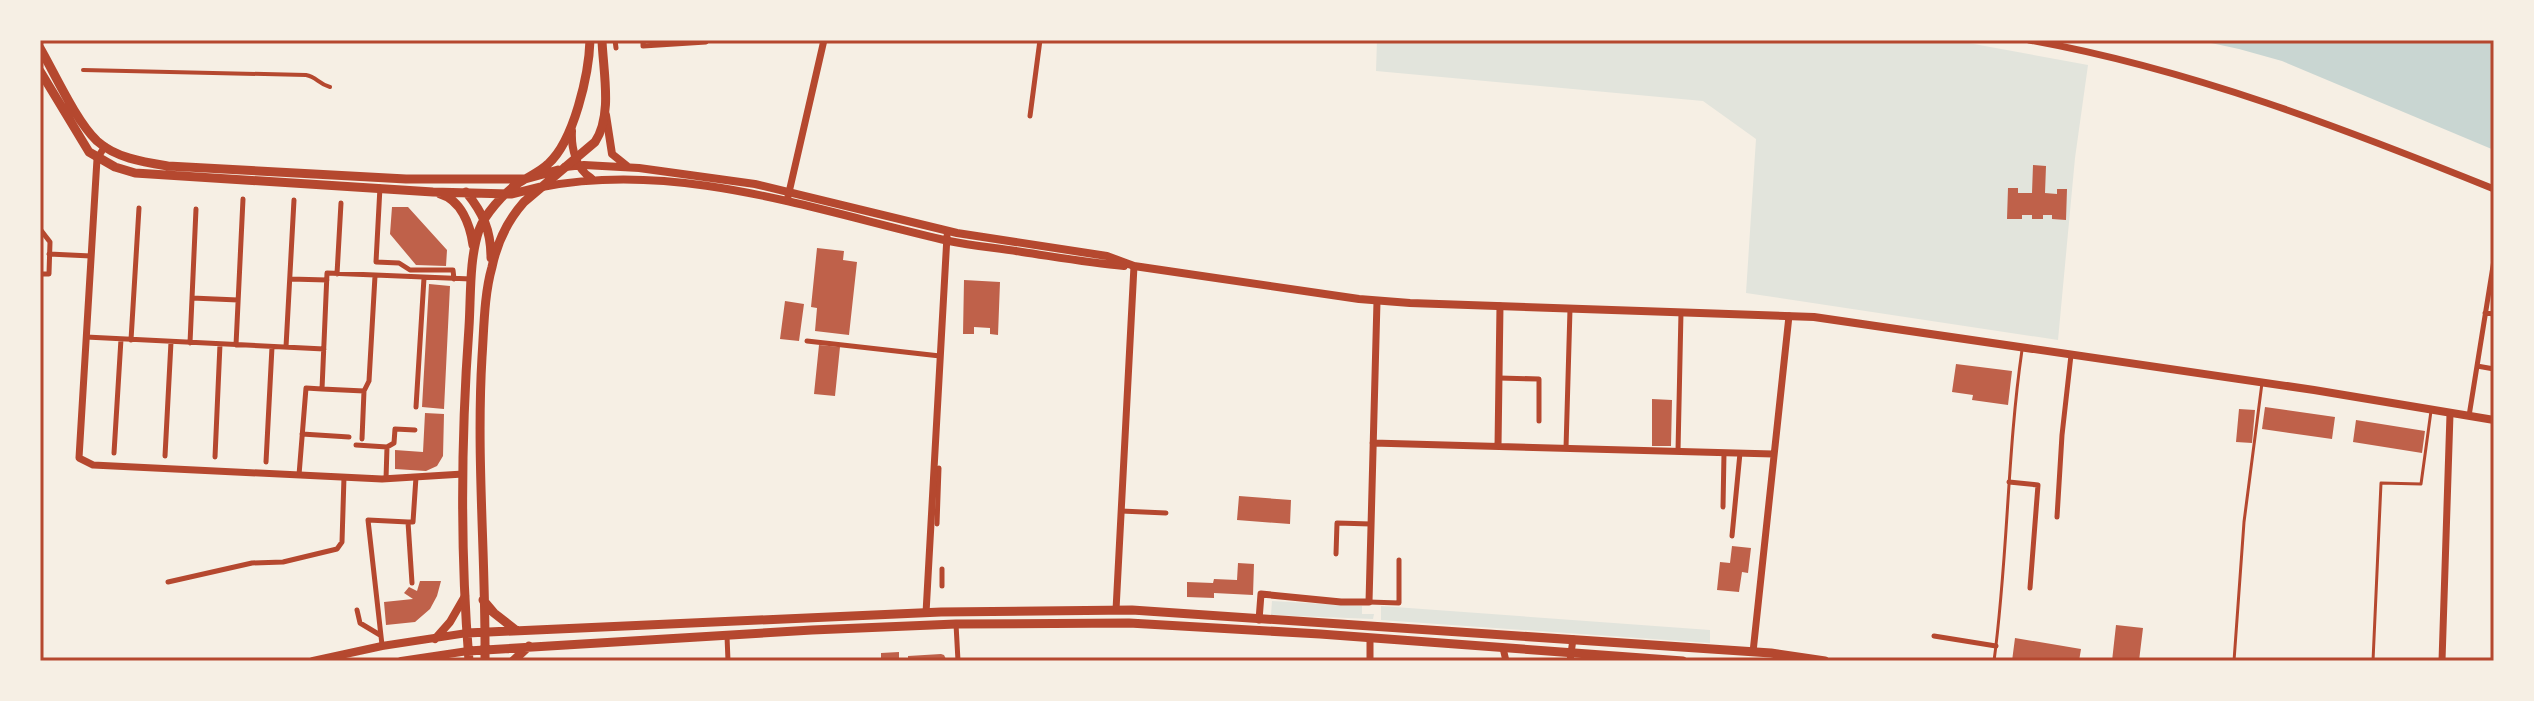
<svg xmlns="http://www.w3.org/2000/svg" width="2534" height="701" viewBox="0 0 2534 701" font-family="Cabin,sans-serif">
<style>
.green{fill:#e2e4dc}
.water{fill:#c9d6d2}
.building{fill:#bf614a}
.lines{fill:none;stroke-linecap:round;stroke-linejoin:round}
.service{stroke:#b5482f;stroke-width:3}
.pedestrian{stroke:#b5482f;stroke-width:4}
.minor{stroke:#b5482f;stroke-width:5}
.tertiary{stroke:#b5482f;stroke-width:7}
.secondary{stroke:#b5482f;stroke-width:8}
.primary{stroke:#b5482f;stroke-width:9}
.neatline{fill:none;stroke:#b5482f;stroke-width:3}
</style>
<rect width="100%" height="100%" fill="#f6efe4"/>
<path class="green" d="M 1377,40 L 1952,40 L 2088,65 L 2075,158 L 2058,340 L 1746,293 L 1756,139 L 1703,101 L 1376,71 Z
M 1272,601 L 1362,606 L 1362,614 L 1374,614 L 1373,619 L 1271,615 Z
M 1381,606 L 1710,630 L 1710,643 L 1381,620 Z"/>
<path class="water" d="M 2197,40 L 2494,40 L 2494,150 L 2282,61 L 2239,49 Z"/>
<path class="building" d="M 2033,165 L 2046,166 L 2045,193 L 2057,194 L 2057,189 L 2067,189 L 2066,220 L 2052,219 L 2052,215 L 2043,215 L 2043,219 L 2032,219 L 2032,215 L 2022,215 L 2022,219 L 2007,219 L 2008,188 L 2018,188 L 2018,193 L 2032,193 Z
M 392,207 L 408,207 L 447,250 L 446,266 L 416,265 L 390,234 Z
M 817,248 L 844,251 L 843,260 L 857,262 L 849,335 L 815,331 L 817,308 L 811,307 Z
M 964,280 L 1000,282 L 998,335 L 990,334 L 990,328 L 974,327 L 974,334 L 963,334 Z
M 429,284 L 450,286 L 444,409 L 422,407 Z
M 785,301 L 804,304 L 799,341 L 780,339 Z
M 819,345 L 840,347 L 835,396 L 814,394 Z
M 1956,364 L 2012,371 L 2008,405 L 1972,400 L 1973,395 L 1952,392 Z
M 1652,399 L 1672,400 L 1671,446 L 1652,446 Z
M 2265,407 L 2335,417 L 2332,439 L 2262,429 Z
M 2239,409 L 2255,410 L 2252,443 L 2236,442 Z
M 425,413 L 444,414 L 443,456 L 437,466 L 426,471 L 395,469 L 395,450 L 423,452 Z
M 2356,420 L 2425,431 L 2422,453 L 2353,442 Z
M 1239,496 L 1291,500 L 1290,524 L 1237,520 Z
M 1732,546 L 1751,548 L 1748,573 L 1742,572 L 1739,592 L 1717,590 L 1720,562 L 1730,563 Z
M 1238,563 L 1254,564 L 1253,595 L 1214,593 L 1214,598 L 1187,597 L 1187,582 L 1213,583 L 1214,579 L 1237,580 Z
M 420,581 L 441,581 L 437,596 L 430,609 L 415,622 L 386,625 L 384,602 L 413,599 L 404,593 L 409,587 L 417,591 Z
M 2116,625 L 2143,628 L 2139,661 L 2112,661 Z
M 2015,638 L 2081,649 L 2079,661 L 2012,661 Z
M 899,652 L 899,661 L 881,661 L 881,653 Z
M 941,654 L 944,655 L 947,661 L 908,661 L 908,656 Z"/>
<g class="lines">
<path class="service" d="M 1994,661 C 2008,558 2007,453 2022,350
M 2234,661 L 2244,522 L 2262,383
M 2373,661 L 2381,483 L 2421,484 L 2431,411"/>
<path class="pedestrian" d="M 83,70 L 306,75 C 317,77 318,84 330,87"/>
<path class="minor" d="M 615,40 L 616,48
M 643,40 L 643,46 L 706,42 L 706,40
M 1030,116 L 1040,40
M 380,187 L 376,262 L 399,263 L 410,270 L 453,270 L 454,279
M 40,229 L 50,242 L 49,274 L 40,274
M 49,254 L 91,256
M 337,274 L 341,203
M 290,279 L 327,280
M 192,298 L 238,300
M 2485,313 L 2494,314
M 86,337 L 324,349
M 131,340 L 139,208
M 807,341 L 940,356
M 190,343 L 196,209
M 236,345 L 243,199
M 286,347 L 294,200
M 2477,366 L 2494,260
M 1499,378 L 1539,379 L 1539,421
M 364,391 L 322,389 L 327,273 L 471,279
M 416,407 L 424,278
M 2469,416 L 2477,366 L 2494,369
M 302,434 L 349,437
M 362,439 L 364,391 L 369,381 L 375,276
M 356,445 L 387,447
M 1566,448 L 1570,309
M 1678,451 L 1681,312
M 114,453 L 121,339
M 165,456 L 171,342
M 215,457 L 220,344
M 266,462 L 272,347
M 299,475 L 306,388 L 322,389
M 386,479 L 387,447 L 394,443 L 395,429 L 415,430
M 2009,482 L 2038,485 L 2030,588
M 1723,507 L 1724,453
M 1121,511 L 1166,513
M 2057,517 L 2062,435 L 2071,355
M 408,522 L 413,522 L 416,477
M 937,524 L 939,468
M 1732,536 L 1740,453
M 1336,554 L 1337,523 L 1371,524
M 168,582 L 252,563 L 283,562 L 337,549 L 342,542 L 344,477
M 942,586 L 942,569
M 1369,602 L 1399,603 L 1399,560
M 357,610 L 360,623 L 380,635
M 956,624 L 958,661
M 727,636 L 728,661
M 1934,636 L 1996,646
M 382,645 L 368,520 L 408,522 L 412,583"/>
<path class="tertiary" d="M 2029,40 C 2190,69 2343,128 2494,189
M 105,146 L 97,159 L 79,458 L 93,465 L 382,479 L 463,474
M 787,201 L 824,40
M 1373,443 L 1773,454
M 1498,446 L 1500,306
M 1116,610 L 1134,266
M 926,613 L 947,236
M 1259,620 L 1261,594 L 1341,602 L 1369,602 L 1377,301
M 1370,638 L 1370,661
M 1503,648 L 1506,661
M 1753,652 L 1789,316
M 1570,661 L 1573,639
M 2442,661 L 2450,414"/>
<path class="secondary" d="M 606,115 L 612,154 L 627,166
M 572,131 C 571,148 576,169 591,178
M 565,167 L 584,165 L 639,168 L 755,184 L 957,233 L 1107,256 L 1134,266 L 1359,299 L 1410,303 L 1814,317 L 2314,390 L 2494,420
M 542,187 C 679,160 817,211 949,241 C 973,246 998,248 1022,252 C 1056,257 1090,263 1124,266
M 435,639 L 450,622 L 465,596
M 313,661 L 382,646 L 467,633
M 401,661 L 468,651"/>
<path class="primary" d="M 40,48 C 55,74 76,121 97,141 C 116,158 143,162 168,166 L 406,179 L 525,179 L 558,170
M 40,71 L 89,152 L 115,167 L 135,173 L 433,192 L 512,194 L 540,187
M 466,192 C 483,213 491,230 491,258
M 440,194 C 461,200 470,224 473,245
M 483,600 L 494,613 L 517,631
M 467,633 L 941,612 L 1132,610 L 1771,653 L 1825,661
M 468,651 L 812,630 L 956,624 L 1129,623 L 1320,634 L 1683,661
M 469,661 C 460,550 461,438 469,327 C 471,296 469,260 479,230 C 485,214 503,194 517,184 C 527,177 539,173 548,164 C 574,141 589,74 590,40
M 485,661 C 486,560 476,459 482,357 C 484,328 484,295 492,267 C 497,243 508,220 524,202 L 595,142 C 613,115 603,71 602,40
M 513,661 L 529,646"/>
</g>
<rect width="2534" height="701" fill="none" stroke="#f6efe4" stroke-width="84"/>
<rect x="42" y="42" width="2450" height="617" class="neatline"/>
</svg>
